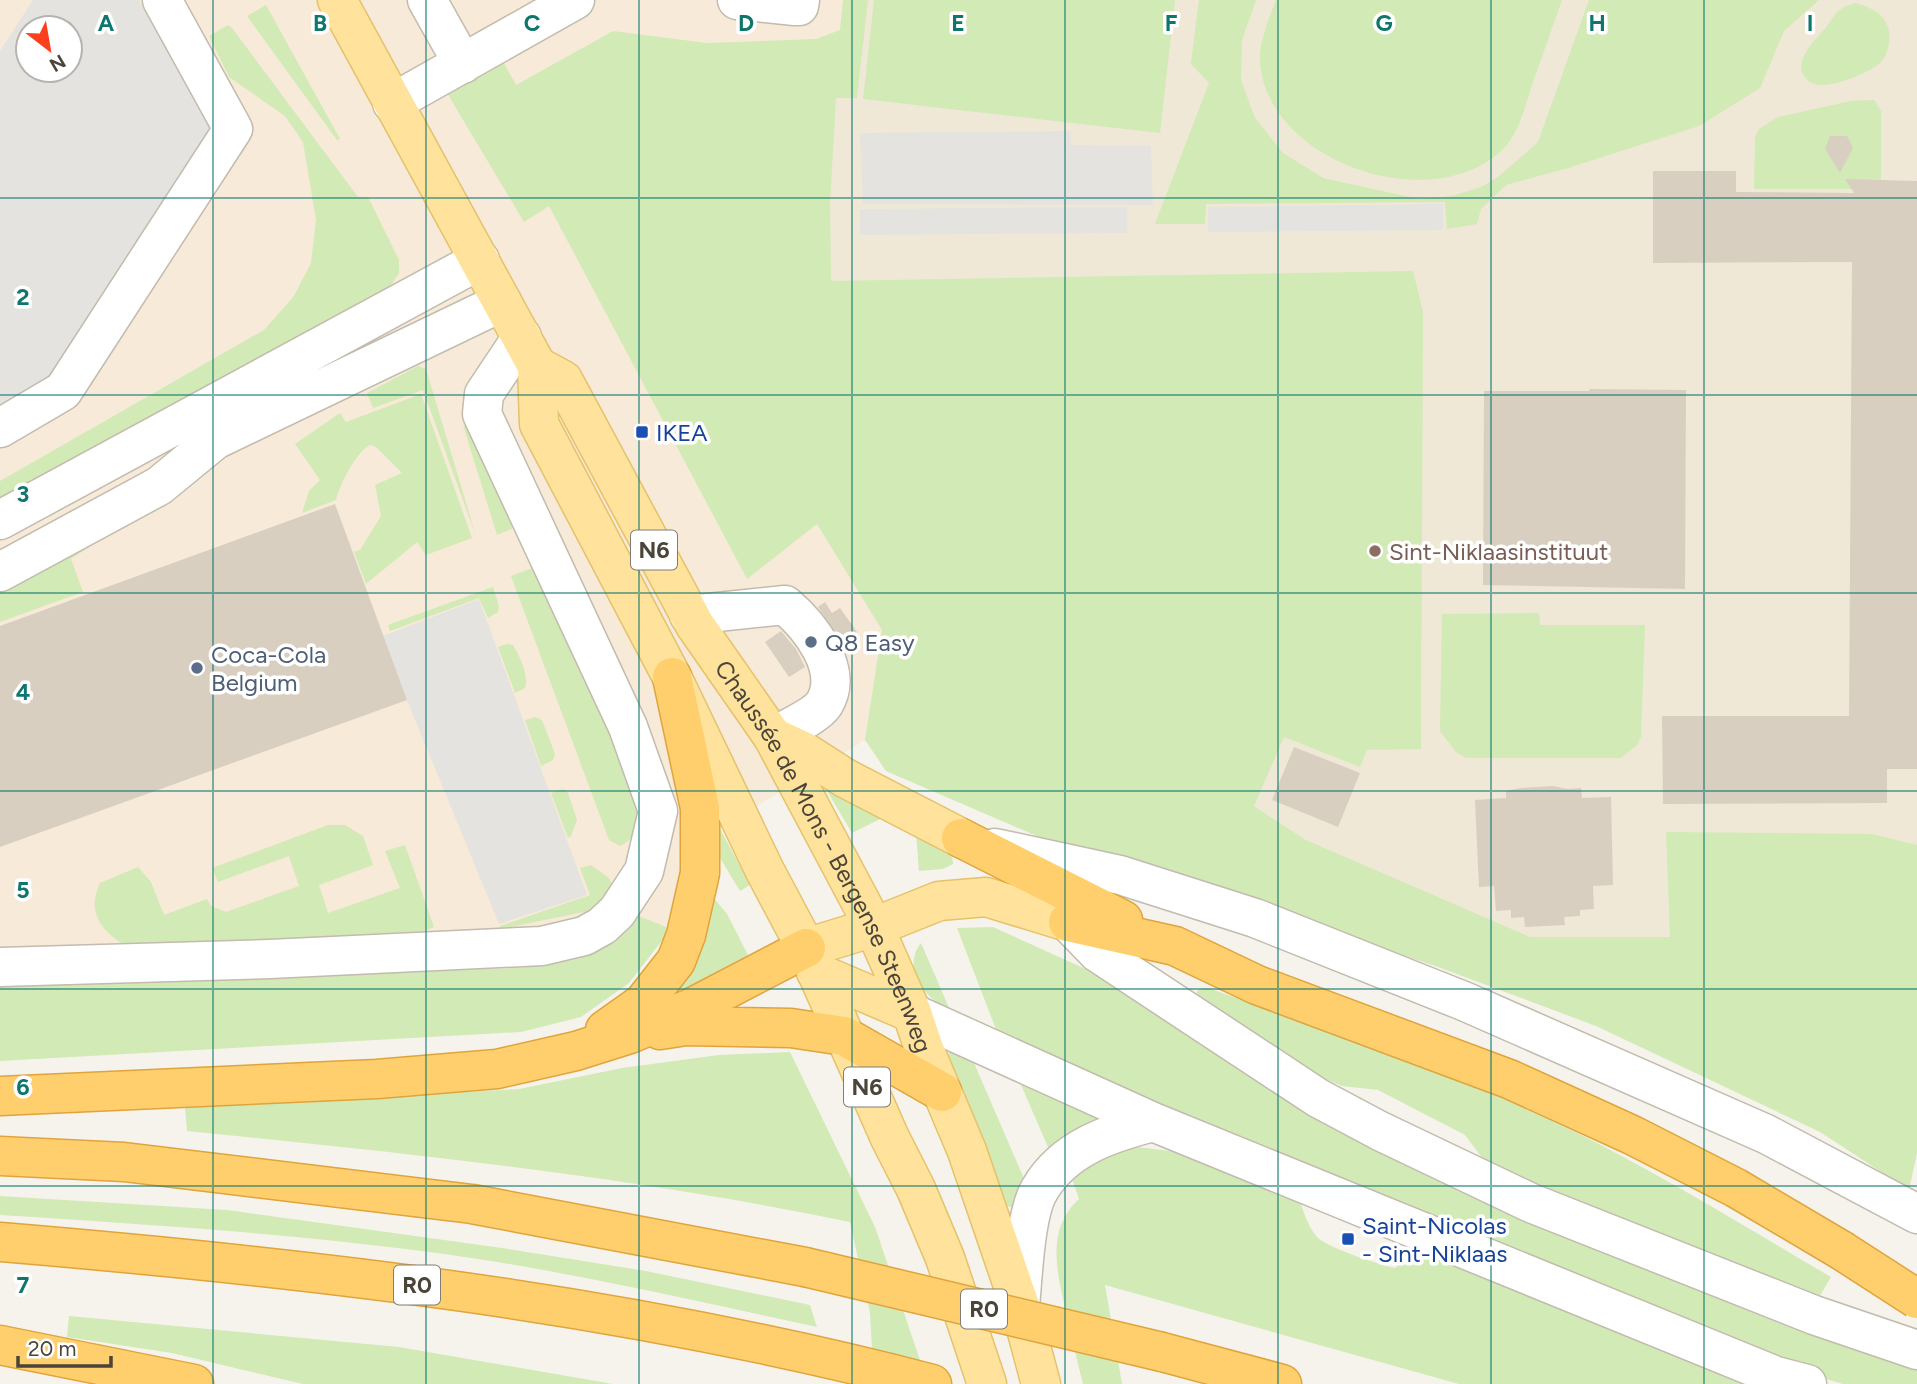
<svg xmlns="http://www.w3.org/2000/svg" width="1917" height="1384" viewBox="0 0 1917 1384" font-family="Figtree,sans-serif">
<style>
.commercial{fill:#f7ead8;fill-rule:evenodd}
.education{fill:#efe8d6}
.green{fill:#d2eab5}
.parking{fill:#e5e3e0;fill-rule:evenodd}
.building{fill:#d8cfc1}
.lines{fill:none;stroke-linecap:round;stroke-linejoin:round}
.minor-casing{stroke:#c2bbae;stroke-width:41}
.major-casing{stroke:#e6c16a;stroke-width:41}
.highway-casing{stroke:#e0a43c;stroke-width:41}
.minor{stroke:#fff;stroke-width:38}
.major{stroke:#ffe39c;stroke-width:38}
.highway{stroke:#ffcf6e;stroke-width:38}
.highway-bridge-casing{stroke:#e0a43c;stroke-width:41;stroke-linecap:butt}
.highway-bridge{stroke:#ffcf6e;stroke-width:38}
.grid{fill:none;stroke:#0f766e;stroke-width:2;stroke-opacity:0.55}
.transit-dot{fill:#1a4fb4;stroke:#fff;stroke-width:2.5}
.education-dot{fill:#8d6e63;stroke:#fff;stroke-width:2.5}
.service-dot{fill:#5c6f8a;stroke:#fff;stroke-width:2.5}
.labels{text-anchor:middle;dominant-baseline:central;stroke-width:7;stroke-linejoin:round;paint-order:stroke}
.shield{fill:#fff;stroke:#817c74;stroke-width:2}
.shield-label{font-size:23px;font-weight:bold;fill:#4b4439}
.transit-label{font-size:24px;fill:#164399;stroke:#fff;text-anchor:start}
.education-label{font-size:24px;fill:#785e54;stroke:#fff;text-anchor:start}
.service-label{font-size:24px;fill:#4e5e75;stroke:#fff;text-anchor:start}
.street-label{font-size:24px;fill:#4b4439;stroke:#fff}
.grid-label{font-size:23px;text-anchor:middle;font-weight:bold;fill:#0f766e;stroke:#fff;stroke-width:7;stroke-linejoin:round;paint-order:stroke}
</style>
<rect width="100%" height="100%" fill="#f6f3ec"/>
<path class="commercial" d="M 0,0 L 843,0 L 840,30 L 816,39 L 707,43 L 549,205 L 747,579 L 816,523 L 882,630 L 865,740 L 682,852 L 682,908 L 673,930 L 639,916 L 609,945 L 573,960 L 520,968 L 0,983 ZM 28,28 L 70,28 L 70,70 L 28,70 Z"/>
<path class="education" d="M 843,0 L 1917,0 L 1917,1153 L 1467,945 L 1225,787 L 865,740 L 882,630 L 816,523 L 747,579 L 707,43 L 816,39 L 840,30 Z"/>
<path class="green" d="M 843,0 L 868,0 L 857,98 L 836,98 L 830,203 L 831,281 L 1413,271 L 1423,312 L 1421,749 L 1367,750 L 1360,767 L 1284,737 L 1254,806 L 1306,840 L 1530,937 L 1670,937 L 1666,832 L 1872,834 L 1917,845 L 1917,1153 L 1909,1190 L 1820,1132 L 1596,1026 L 1438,967 L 1244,901 L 1053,843 L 886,771 L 865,740 L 882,630 L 817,524 L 747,579 L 549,206 L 524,222 L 444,88 L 501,58 L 516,85 L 613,31 L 707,43 L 816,39 L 840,30 Z
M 874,0 L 1175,0 L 1160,133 L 863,99 Z
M 1199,0 L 1256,0 L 1242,40 L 1241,80 L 1255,118 L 1283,153 L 1323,178 L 1419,199 L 1452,196 L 1481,187 L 1498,177 L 1538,142 L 1589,0 L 1819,0 L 1784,31 L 1760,88 L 1699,126 L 1568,168 L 1506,185 L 1481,209 L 1477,224 L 1447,229 L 1445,202 L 1206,204 L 1205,224 L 1155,224 L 1209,83 L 1191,64 Z
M 1276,0 L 1562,0 C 1552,28 1542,57 1532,85 C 1525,106 1519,133 1504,148 C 1434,219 1267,163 1260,62 C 1259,41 1269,19 1276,0 Z
M 1855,3 C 1876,8 1892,19 1889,42 C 1888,49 1886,57 1881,62 C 1870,73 1837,85 1822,85 C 1814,85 1808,82 1804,76 C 1793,60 1817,38 1827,26 C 1831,21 1835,13 1841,9 C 1844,6 1851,5 1855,3 Z
M 266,5 L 340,139 L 337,140 L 247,16 Z
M 228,25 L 232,28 L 358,197 L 368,197 L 399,260 L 399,273 L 387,291 L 0,504 L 0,481 L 264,330 L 294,296 L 311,263 L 316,220 L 303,142 L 285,116 L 229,77 L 209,36 Z
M 1874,100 L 1881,111 L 1881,189 L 1754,189 L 1755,137 L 1759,129 L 1778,117 L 1851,101 Z
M 418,366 L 426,369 L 476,536 L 423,390 L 373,408 L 367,393 Z
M 421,394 L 472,538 L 426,555 L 417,542 L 366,584 L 354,552 L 360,550 L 381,516 L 375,485 L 402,473 L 376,447 L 370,445 C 356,452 340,484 336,500 L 302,513 L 309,491 L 320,480 L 295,444 L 340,413 L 346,422 Z
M 463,425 L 476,437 L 518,526 L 497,535 Z
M 146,510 L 71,559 L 83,592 L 0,622 L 0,583 Z
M 538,566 L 633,787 C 637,808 645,835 620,846 L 609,840 L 511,576 Z
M 493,587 L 499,606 L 498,612 L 488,618 L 479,598 L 390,631 L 388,625 Z
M 1539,613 L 1540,625 L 1645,625 L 1641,737 L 1637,745 L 1621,758 L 1466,758 L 1456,752 L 1440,731 L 1442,614 Z
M 507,644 L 513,645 C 520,657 529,675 525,688 L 515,693 L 498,647 Z
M 535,717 L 542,720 L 555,754 L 553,760 L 541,766 L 525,720 Z
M 824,786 L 884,817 L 852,833 Z
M 563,789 L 568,793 L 577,820 L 571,836 L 568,838 L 551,793 Z
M 328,825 L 345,825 L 363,836 L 373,865 L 319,885 L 328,913 L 400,888 L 385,851 L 405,845 L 434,927 L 405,940 L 130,949 C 104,933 85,915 100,883 L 138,867 L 151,882 L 164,915 L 207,899 L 211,906 L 226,912 L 299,886 L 289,856 L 218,882 L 212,868 Z
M 714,826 L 719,827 L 750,885 L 740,891 L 712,845 Z
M 916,833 C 929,840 954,847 953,864 L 943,869 L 919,871 Z
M 591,865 L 609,878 L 612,884 L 599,905 L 584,912 L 500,929 L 500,926 L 590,895 L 580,868 Z
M 709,892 L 727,914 L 748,955 L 678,992 L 674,988 Z
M 639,916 L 671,929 L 629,983 L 581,1017 L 521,1032 L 0,1061 L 0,983 L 520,968 L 573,960 L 609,945 Z
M 993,927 L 1099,975 L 1388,1156 L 1469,1196 L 1917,1365 L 1917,1384 L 1843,1384 L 1823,1378 L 1342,1184 L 997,1032 L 957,928 Z
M 921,943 L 950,1010 C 926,1000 901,968 921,943 Z
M 1208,988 C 1332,1032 1459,1075 1577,1133 C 1664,1176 1747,1228 1831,1277 L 1817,1301 L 1492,1171 L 1465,1135 L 1378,1090 L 1342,1086 L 1282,1061 L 1193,999 L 1199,989 Z
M 950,1049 L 971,1056 L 1028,1188 L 1021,1201 L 1011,1207 L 1002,1205 L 983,1139 L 948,1056 Z
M 790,1052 L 875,1227 L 928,1384 L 874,1384 L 870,1313 L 850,1222 C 633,1177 408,1153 187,1131 L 185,1107 L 519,1089 L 622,1068 L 719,1055 Z
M 1018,1078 L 1109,1116 L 1051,1154 Z
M 1138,1147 L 1178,1152 L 1298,1196 C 1303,1209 1307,1226 1317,1237 C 1326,1247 1380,1265 1395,1268 L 1419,1248 L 1753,1384 L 1459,1384 L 1105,1285 L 1122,1384 L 1083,1384 C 1077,1361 1072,1338 1067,1316 C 1058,1276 1044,1231 1079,1199 L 1069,1170 L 1104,1152 Z
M 0,1196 L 227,1210 L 502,1248 L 646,1271 L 810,1305 L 817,1327 C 686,1299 555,1268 422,1251 C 282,1233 141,1224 0,1215 Z
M 69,1316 L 399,1347 L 613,1384 L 303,1384 L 172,1353 L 67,1337 Z"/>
<path class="parking" d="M 33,0 L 139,0 L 154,28 L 187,10 L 250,135 L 0,444 L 0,51 ZM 28,28 L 70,28 L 70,70 L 28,70 Z
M 1070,131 L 1071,145 L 1151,146 L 1153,205 L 863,204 L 860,133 Z
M 1443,204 L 1443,230 L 1208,232 L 1208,207 Z
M 1127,207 L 1127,233 L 860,235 L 860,209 Z
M 479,599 L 587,895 L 499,924 L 407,700 L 383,636 Z"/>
<path class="building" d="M 1830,136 L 1847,136 L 1853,148 L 1840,173 L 1825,149 Z
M 1653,171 L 1736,171 L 1736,192 L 1854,193 L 1845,179 L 1917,181 L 1917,769 L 1887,769 L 1887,803 L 1663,804 L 1662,716 L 1849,716 L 1852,262 L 1653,263 Z
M 1590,389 L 1686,390 L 1685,589 L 1483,585 L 1484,391 L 1589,391 Z
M 335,504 L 407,700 L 0,847 L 0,626 Z
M 825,602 L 832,613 L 840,608 L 857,632 L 842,642 L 818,607 Z
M 781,631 L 796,649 L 805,667 L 789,677 L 765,642 Z
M 1294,747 L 1360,773 L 1338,827 L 1272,800 Z
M 1553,786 L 1568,789 L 1581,788 L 1582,798 L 1611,797 L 1613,885 L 1593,886 L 1594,909 L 1580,910 L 1580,916 L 1564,917 L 1565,925 L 1525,927 L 1524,917 L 1511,918 L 1511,910 L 1496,911 L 1494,886 L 1479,887 L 1475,800 L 1506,798 L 1506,791 L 1521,788 Z"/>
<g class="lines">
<defs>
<path id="minor" d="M 427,0 L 463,64
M 737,0 L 795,6 L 799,6 L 800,0
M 392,103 L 575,0
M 0,428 L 63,391 L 233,129 L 162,0
M 0,520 L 480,260
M 0,572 L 159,486 L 215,440 L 502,302
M 689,615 L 785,605 C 810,626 845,670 824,704 C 816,716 786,729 773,737
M 995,848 L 1120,875 L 1255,918 L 1466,1002 L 1766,1134 L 1917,1214
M 1068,922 L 1098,953 L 1318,1098 L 1380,1131 L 1531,1203 L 1814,1315 L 1917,1350
M 0,967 L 270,959 L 542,946 L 584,936 L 602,926 L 617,912 L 644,871 L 658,811 L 628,727 L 482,414 L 484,394 L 522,337
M 912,1013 L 1153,1122 L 1776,1376 L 1807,1384
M 1020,1306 C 1023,1277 1025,1212 1040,1189 C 1064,1148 1110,1133 1153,1122"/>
<g id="major">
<path d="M 337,0 L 537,366 L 539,424 L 672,677 L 764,869 L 806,948 L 890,1138 L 916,1189 L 945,1258 L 987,1384"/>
<path id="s1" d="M 537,366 L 563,380 L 695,625 L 773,737 L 874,927 L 912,1013 L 924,1049 L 967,1151 L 1020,1306 L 1041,1384"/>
<path d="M 773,737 L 803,751 L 845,778 L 961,838"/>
<path d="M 806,948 L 874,927 L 939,901 L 986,897 L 1068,922"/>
<path d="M 816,972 L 912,1013"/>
</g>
<path id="highway" d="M 961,838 L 1123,920
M 1068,922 L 1175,946 L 1257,985 L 1509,1079 L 1632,1135 L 1736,1188 L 1841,1250
M 605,1030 L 643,1003 L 676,961 L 686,935 L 700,873 L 700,808 L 672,677
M 660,1030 L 686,1026 L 791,1028 L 844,1036 L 942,1092
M 0,1096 L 377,1079 L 497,1069 L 576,1051 L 630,1034 L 691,1008 L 806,948
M 0,1156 L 124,1162 L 472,1204 L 805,1267
M 0,1242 C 313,1268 627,1304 932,1384
M 0,1345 L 194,1384
M 1162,1352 L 1282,1384"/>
</defs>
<use href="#minor" class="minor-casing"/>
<use href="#major" class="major-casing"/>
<use href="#highway" class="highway-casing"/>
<use href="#minor" class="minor"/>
<use href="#major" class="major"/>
<use href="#highway" class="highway"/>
<defs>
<path id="highway-bridge" d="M 1841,1250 L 1917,1299
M 805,1267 L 1162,1352"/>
</defs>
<use href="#highway-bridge" class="highway-bridge-casing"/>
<use href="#highway-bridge" class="highway-bridge"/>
</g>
<path class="grid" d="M 213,0 L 213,1384M 426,0 L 426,1384M 639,0 L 639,1384M 852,0 L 852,1384M 1065,0 L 1065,1384M 1278,0 L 1278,1384M 1491,0 L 1491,1384M 1704,0 L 1704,1384M 0,198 L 1917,198M 0,395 L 1917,395M 0,593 L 1917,593M 0,791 L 1917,791M 0,989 L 1917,989M 0,1186 L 1917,1186"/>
<g class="transit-dot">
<rect x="635" y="425" width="14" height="14" rx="3.5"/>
<rect x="1341" y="1232" width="14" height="14" rx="3.5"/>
</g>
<circle class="education-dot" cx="1375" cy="551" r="7"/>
<g class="service-dot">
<circle cx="811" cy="642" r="7"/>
<circle cx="197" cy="668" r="7"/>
</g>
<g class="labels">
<g class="shield">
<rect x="631" y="530.5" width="46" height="39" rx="5"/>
<rect x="844" y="1067.5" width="46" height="39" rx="5"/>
<rect x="394" y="1265.5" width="46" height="39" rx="5"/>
<rect x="961" y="1289.5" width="46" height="39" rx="5"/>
</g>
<g class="shield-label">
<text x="654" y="550">N6</text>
<text x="867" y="1087">N6</text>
<text x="417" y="1285">R0</text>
<text x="984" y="1309">R0</text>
</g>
<g class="transit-label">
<text x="656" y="432">IKEA</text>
<text x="1362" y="1225">Saint-Nicolas<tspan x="1362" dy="28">- Sint-Niklaas</tspan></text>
</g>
<g class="education-label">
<text x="1389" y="551">Sint-Niklaasinstituut</text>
</g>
<g class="service-label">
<text x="825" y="642">Q8 Easy</text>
<text x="211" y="654">Coca-Cola<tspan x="211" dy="28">Belgium</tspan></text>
</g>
<g class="street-label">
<text stroke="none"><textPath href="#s1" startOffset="574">Chaussée de Mons - Bergense Steenweg</textPath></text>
</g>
</g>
<g class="grid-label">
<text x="106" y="31">A</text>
<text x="320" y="31">B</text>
<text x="532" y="31">C</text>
<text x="746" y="31">D</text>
<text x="958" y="31">E</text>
<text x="1171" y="31">F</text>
<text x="1384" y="31">G</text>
<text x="1597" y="31">H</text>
<text x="1810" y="31">I</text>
<text x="23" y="305">2</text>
<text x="23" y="502">3</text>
<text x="23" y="700">4</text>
<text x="23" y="898">5</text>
<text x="23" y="1095">6</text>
<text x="23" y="1293">7</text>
</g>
<g transform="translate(49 49) rotate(149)"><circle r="33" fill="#ffffff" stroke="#b7b4b0" stroke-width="2"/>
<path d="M0-5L12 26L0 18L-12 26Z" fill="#fc3f1d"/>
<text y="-10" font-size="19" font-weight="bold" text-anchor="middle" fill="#4b4439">N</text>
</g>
<path d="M18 1356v10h93v-10" fill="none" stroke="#4b4439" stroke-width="3.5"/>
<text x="28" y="1356" font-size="21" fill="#4b4439" stroke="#ffffff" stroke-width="5" paint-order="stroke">20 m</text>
</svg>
